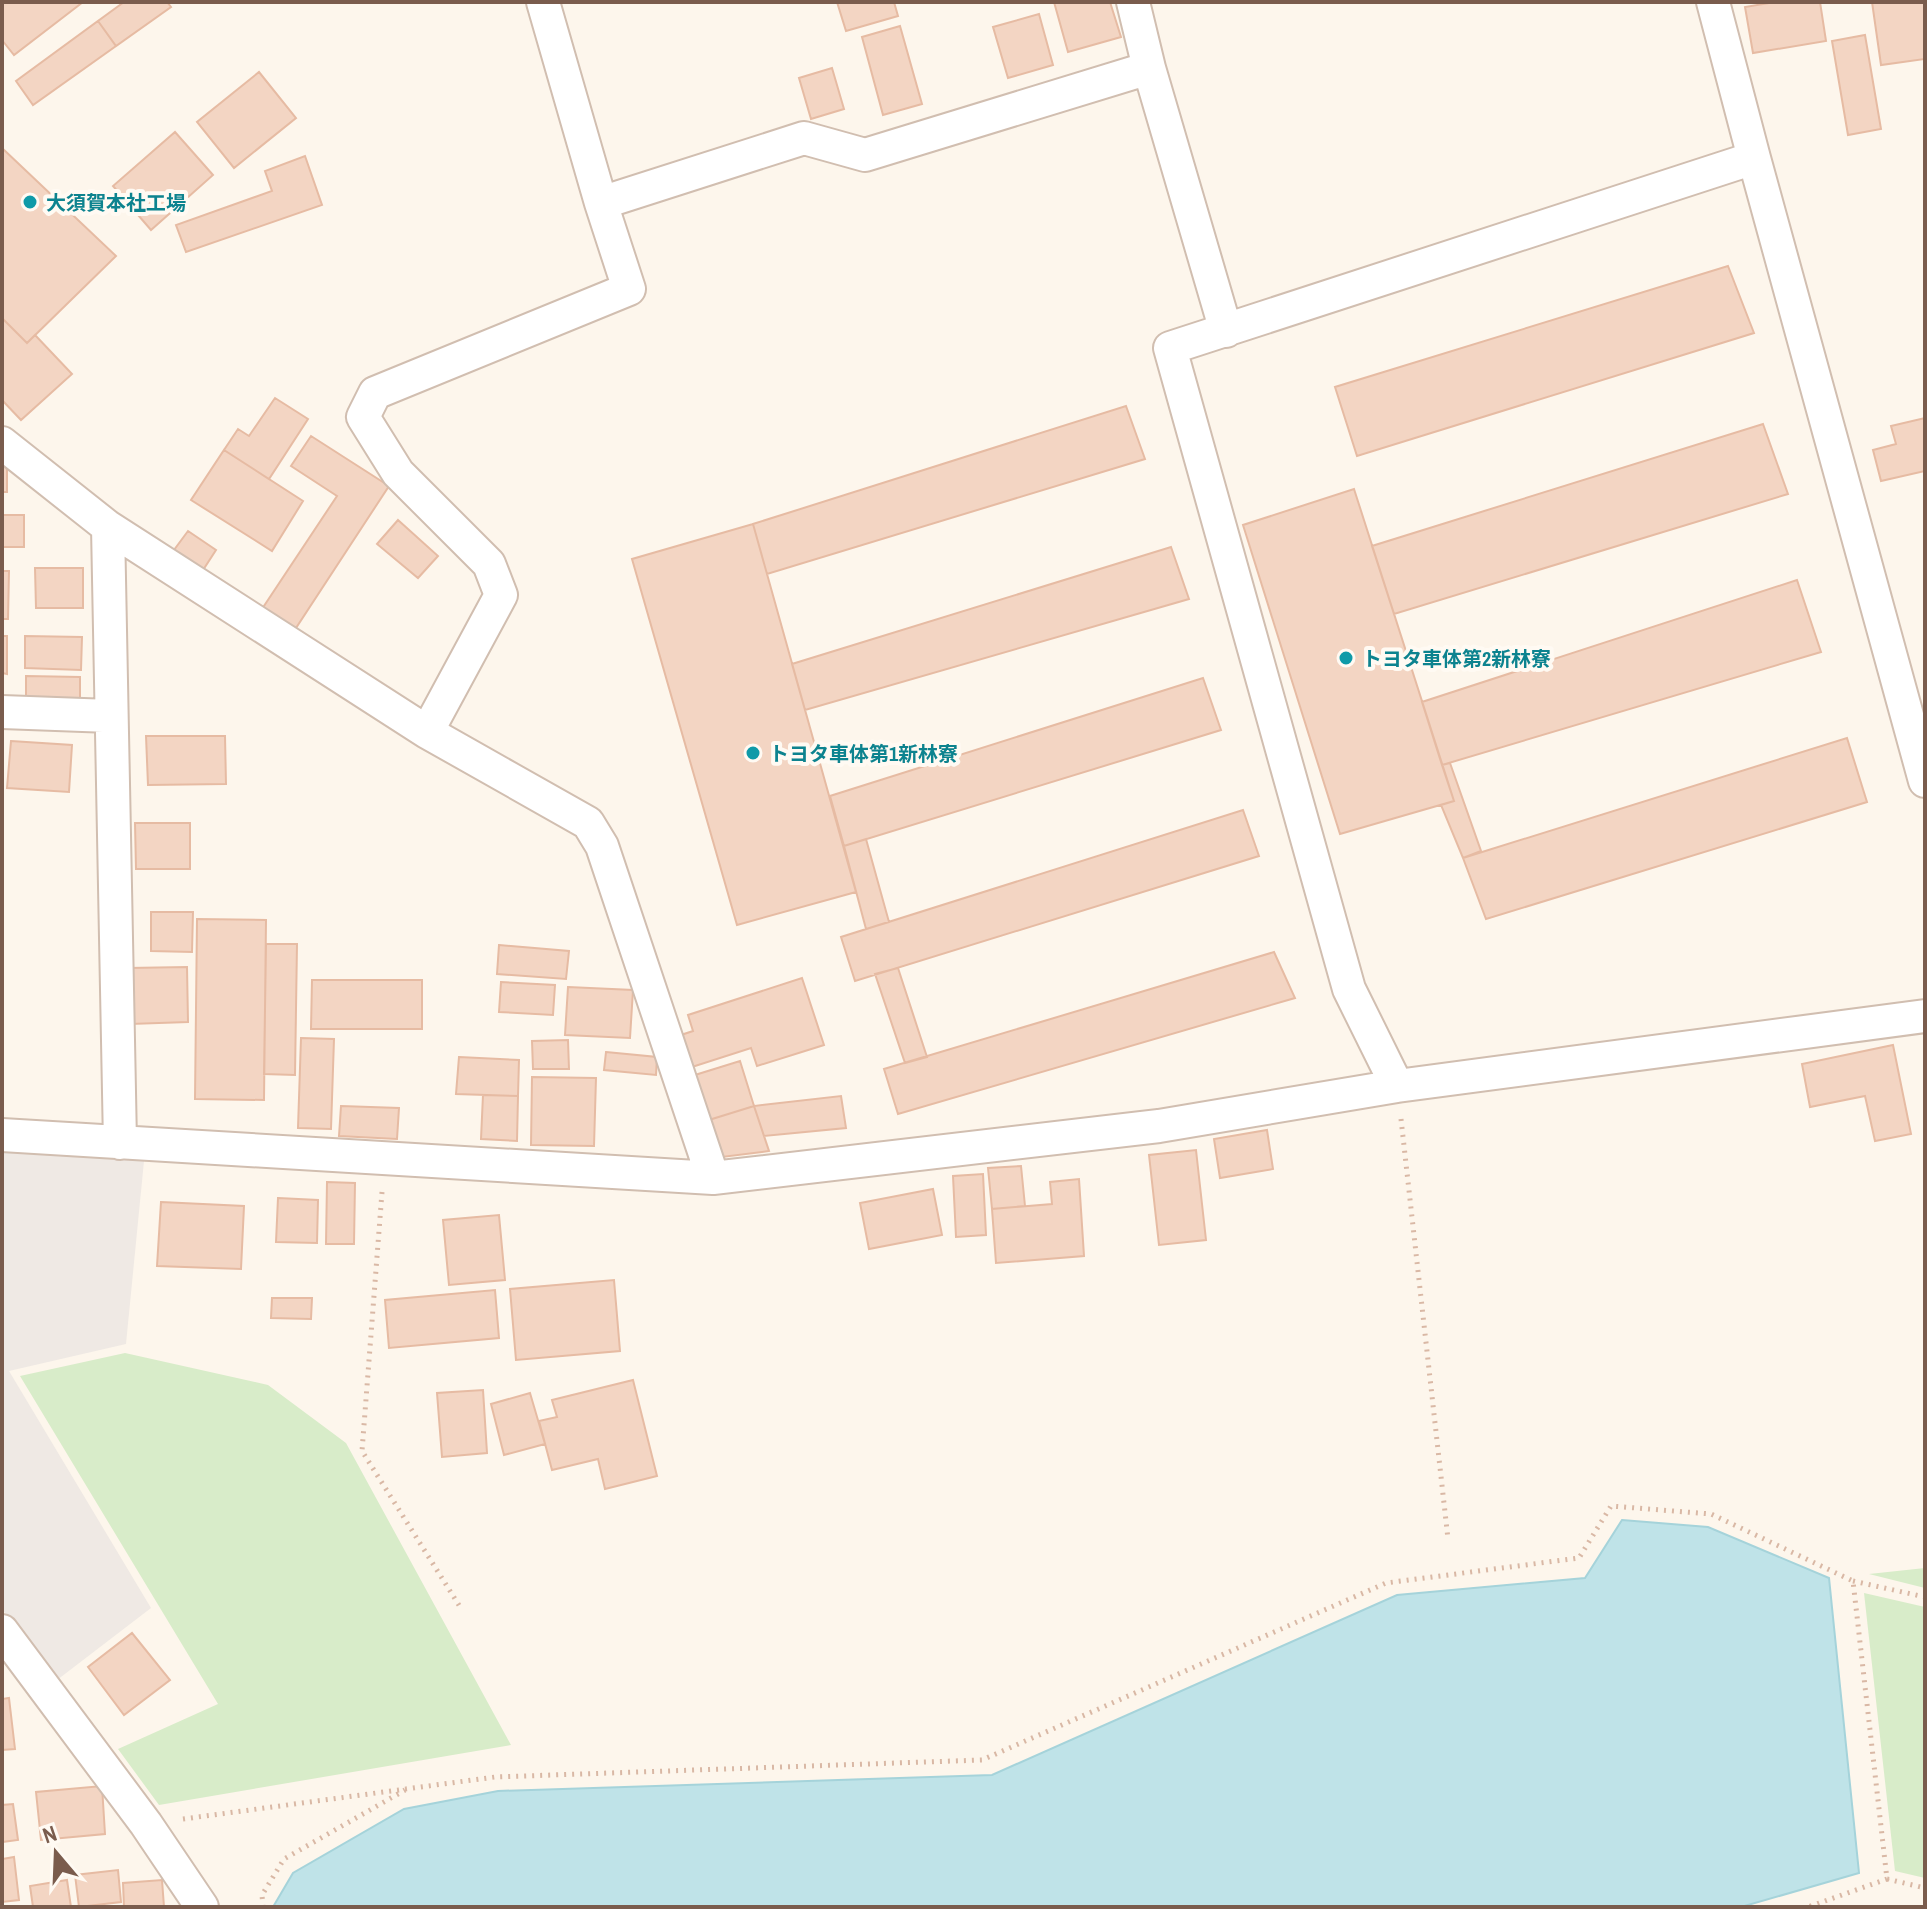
<svg xmlns="http://www.w3.org/2000/svg" width="1927" height="1909" viewBox="0 0 1927 1909" font-family="'Archivo Narrow','Noto Sans JP',sans-serif">
<style>
.industrial{fill:#efe9e4}
.green{fill:#d8ecc9}
.water{fill:#bfe3e8;stroke:#a5d3da;stroke-width:2}
.building{fill:#f3d5c3;stroke:#e6bba3;stroke-width:2}
.lines{fill:none;stroke-linecap:round;stroke-linejoin:round}
.street-casing{stroke:#d1beb0;stroke-width:36}
.path{stroke:#d9b8a5;stroke-width:5;stroke-dasharray:2 6;stroke-linecap:butt}
.street{stroke:#fff;stroke-width:32}
.culture-dot{fill:#0f9aa8;stroke:#fffaf3;stroke-width:3}
.labels{text-anchor:middle;dominant-baseline:central;stroke-width:8;stroke-linejoin:round;paint-order:stroke}
.culture-label{font-size:20px;font-weight:bold;fill:#0d838f;stroke:#fffaf3;text-anchor:start}
</style>
<rect width="100%" height="100%" fill="#fdf6ec"/>
<path class="industrial" d="M 2,1151 L 144,1161 L 126,1344 L 9,1371 L 151,1608 L 57,1680 L 2,1609 Z"/>
<path class="green" d="M 125,1353 L 268,1385 L 346,1443 L 511,1745 L 159,1805 L 118,1749 L 218,1704 L 20,1376 Z
M 1925,1568 L 1925,1588 L 1869,1574 Z
M 1864,1593 L 1925,1607 L 1925,1878 L 1895,1871 Z"/>
<path class="water" d="M 1622,1520 L 1708,1527 L 1829,1578 L 1859,1873 L 1741,1907 L 273,1907 L 293,1873 L 404,1809 L 498,1791 L 992,1775 L 1397,1595 L 1585,1578 Z"/>
<path class="building" d="M 2,2 L 83,2 L 14,55 L 2,40 Z
M 124,2 L 167,2 L 171,7 L 116,46 L 98,21 Z
M 837,2 L 894,2 L 898,16 L 846,31 Z
M 1054,2 L 1110,2 L 1121,37 L 1068,52 Z
M 1775,2 L 1820,2 L 1826,41 L 1753,53 L 1745,7 Z
M 1872,2 L 1925,2 L 1925,59 L 1881,65 Z
M 1039,14 L 1053,65 L 1008,78 L 993,27 Z
M 98,21 L 116,46 L 33,105 L 16,81 Z
M 900,26 L 922,104 L 883,115 L 862,37 Z
M 1865,35 L 1881,129 L 1848,135 L 1832,41 Z
M 832,68 L 844,109 L 811,119 L 799,78 Z
M 259,72 L 296,118 L 234,168 L 197,122 Z
M 175,132 L 213,175 L 151,230 L 113,186 Z
M 2,148 L 116,256 L 27,343 L 2,318 Z
M 305,156 L 322,205 L 186,252 L 176,225 L 272,191 L 265,171 Z
M 1728,266 L 1754,333 L 1357,456 L 1335,387 Z
M 2,318 L 27,343 L 35,335 L 72,374 L 21,420 L 2,400 Z
M 275,398 L 308,419 L 269,479 L 224,450 L 238,429 L 249,436 Z
M 1126,406 L 1145,459 L 767,574 L 753,524 Z
M 1925,418 L 1925,471 L 1881,481 L 1873,450 L 1896,444 L 1891,426 Z
M 1763,424 L 1788,494 L 1394,614 L 1372,546 Z
M 311,436 L 389,486 L 294,631 L 262,609 L 337,496 L 291,466 Z
M 224,450 L 303,501 L 272,551 L 191,500 Z
M 2,457 L 7,457 L 7,492 L 2,492 Z
M 1354,489 L 1454,801 L 1340,834 L 1243,525 Z
M 2,515 L 24,515 L 24,547 L 2,547 Z
M 398,520 L 438,556 L 418,578 L 377,544 Z
M 753,524 L 856,892 L 737,925 L 632,559 Z
M 188,531 L 216,550 L 203,570 L 174,550 Z
M 1171,547 L 1189,599 L 805,710 L 792,664 Z
M 35,568 L 83,568 L 83,608 L 36,608 Z
M 2,571 L 9,571 L 8,619 L 2,619 Z
M 1797,580 L 1821,652 L 1442,765 L 1422,702 Z
M 2,636 L 7,636 L 7,674 L 2,673 Z
M 25,636 L 82,637 L 81,670 L 25,668 Z
M 26,676 L 80,677 L 80,706 L 26,704 Z
M 1203,678 L 1221,730 L 844,846 L 830,796 Z
M 146,736 L 225,736 L 226,784 L 148,785 Z
M 1847,738 L 1867,802 L 1486,919 L 1463,858 Z
M 11,741 L 72,745 L 69,792 L 7,788 Z
M 1450,763 L 1481,851 L 1463,858 L 1441,805 L 1454,801 L 1442,765 Z
M 1243,810 L 1259,856 L 855,981 L 841,937 Z
M 135,823 L 190,823 L 190,869 L 136,869 Z
M 866,839 L 889,922 L 866,929 L 844,846 Z
M 151,912 L 193,912 L 192,952 L 151,951 Z
M 197,919 L 266,920 L 264,1100 L 195,1099 Z
M 266,944 L 297,944 L 295,1075 L 264,1074 Z
M 499,945 L 569,951 L 566,979 L 497,974 Z
M 1274,952 L 1295,998 L 898,1114 L 884,1069 Z
M 187,967 L 188,1022 L 130,1024 L 128,968 Z
M 898,968 L 927,1057 L 905,1063 L 875,974 Z
M 802,978 L 824,1045 L 757,1066 L 751,1048 L 692,1067 L 681,1035 L 693,1031 L 688,1015 Z
M 312,980 L 422,980 L 422,1029 L 311,1029 Z
M 501,982 L 555,985 L 553,1015 L 499,1012 Z
M 568,987 L 633,990 L 630,1038 L 565,1035 Z
M 301,1038 L 334,1039 L 331,1129 L 298,1128 Z
M 568,1040 L 569,1069 L 533,1069 L 532,1041 Z
M 1893,1045 L 1911,1134 L 1875,1141 L 1865,1096 L 1810,1107 L 1802,1064 Z
M 606,1052 L 657,1057 L 656,1075 L 604,1070 Z
M 459,1057 L 519,1060 L 518,1096 L 456,1094 Z
M 740,1061 L 754,1106 L 709,1120 L 695,1075 Z
M 532,1077 L 596,1078 L 594,1146 L 531,1145 Z
M 483,1095 L 518,1096 L 517,1141 L 481,1139 Z
M 841,1096 L 846,1128 L 764,1136 L 754,1106 Z
M 341,1106 L 399,1108 L 397,1139 L 339,1136 Z
M 754,1106 L 769,1151 L 722,1157 L 709,1120 Z
M 1267,1130 L 1273,1169 L 1220,1178 L 1214,1139 Z
M 1196,1150 L 1206,1240 L 1159,1245 L 1149,1155 Z
M 1021,1166 L 1025,1206 L 992,1209 L 988,1168 Z
M 983,1174 L 986,1235 L 956,1237 L 953,1176 Z
M 1079,1179 L 1084,1256 L 996,1263 L 992,1209 L 1052,1204 L 1050,1182 Z
M 327,1182 L 355,1183 L 354,1244 L 326,1244 Z
M 933,1189 L 942,1235 L 869,1249 L 860,1203 Z
M 278,1198 L 318,1200 L 317,1243 L 276,1242 Z
M 161,1202 L 244,1206 L 241,1269 L 157,1266 Z
M 499,1215 L 505,1280 L 449,1285 L 443,1220 Z
M 614,1280 L 620,1351 L 516,1360 L 510,1289 Z
M 495,1290 L 499,1338 L 389,1348 L 385,1300 Z
M 272,1298 L 312,1298 L 311,1319 L 271,1318 Z
M 633,1380 L 657,1476 L 605,1489 L 598,1459 L 552,1470 L 539,1421 L 557,1417 L 552,1400 Z
M 483,1390 L 487,1453 L 442,1457 L 437,1393 Z
M 530,1393 L 545,1444 L 504,1455 L 491,1404 Z
M 132,1633 L 170,1680 L 124,1715 L 88,1667 Z
M 9,1698 L 15,1749 L 2,1750 L 2,1699 Z
M 102,1786 L 105,1834 L 41,1840 L 36,1792 Z
M 13,1804 L 18,1840 L 2,1842 L 2,1805 Z
M 14,1857 L 19,1900 L 2,1902 L 2,1859 Z
M 118,1870 L 121,1902 L 79,1907 L 75,1875 Z
M 67,1880 L 71,1907 L 33,1907 L 30,1886 Z
M 162,1880 L 164,1907 L 124,1907 L 123,1883 Z"/>
<g class="lines">
<defs>
<path id="street" d="M 543,2 L 601,203
M 1133,2 L 1149,68
M 1713,2 L 1754,158 L 1925,781
M 2,443 L 108,527 L 427,732 L 588,823 L 602,846 L 713,1178
M 108,527 L 120,1143
M 2,712 L 110,716
M 427,732 L 501,595 L 489,564 L 398,473 L 363,417 L 375,393 L 629,289 L 601,203 L 804,138 L 865,155 L 1149,68 L 1226,331
M 1397,1086 L 1349,989 L 1170,348 L 1754,158
M 2,1135 L 713,1178 L 1159,1126 L 1397,1086 L 1925,1016
M 2,1631 L 146,1824 L 202,1907"/>
</defs>
<use href="#street" class="street-casing"/>
<path class="path" d="M 1401,1119 L 1448,1539
M 382,1192 L 362,1451 L 462,1610
M 1853,1581 L 1925,1597
M 183,1819 L 495,1777 L 982,1760 L 1386,1583 L 1579,1558 L 1611,1506 L 1711,1514 L 1853,1581 L 1887,1879 L 1808,1907
M 1887,1879 L 1925,1888
M 263,1907 L 262,1895 L 284,1859 L 405,1790"/>
<use href="#street" class="street"/>
</g>
<g class="culture-dot">
<circle cx="30" cy="202" r="8"/>
<circle cx="1346" cy="658" r="8"/>
<circle cx="753" cy="753" r="8"/>
</g>
<g class="labels">
<g class="culture-label">
<text x="46" y="202">大須賀本社工場</text>
<text x="1362" y="658">トヨタ車体第2新林寮</text>
<text x="769" y="753">トヨタ車体第1新林寮</text>
</g>
</g>
<rect width="1927" height="1909" fill="none" stroke="#7a5c4d" stroke-width="8"/>
<g transform="translate(56 1853) rotate(341)" stroke="#fffaf3" stroke-width="6" paint-order="stroke">
<path d="M0-6L14 30L0 20L-14 30Z" fill="#7a5c4d"/>
<text y="-12" font-size="22" font-weight="bold" text-anchor="middle" fill="#7a5c4d">N</text>
</g>
</svg>
